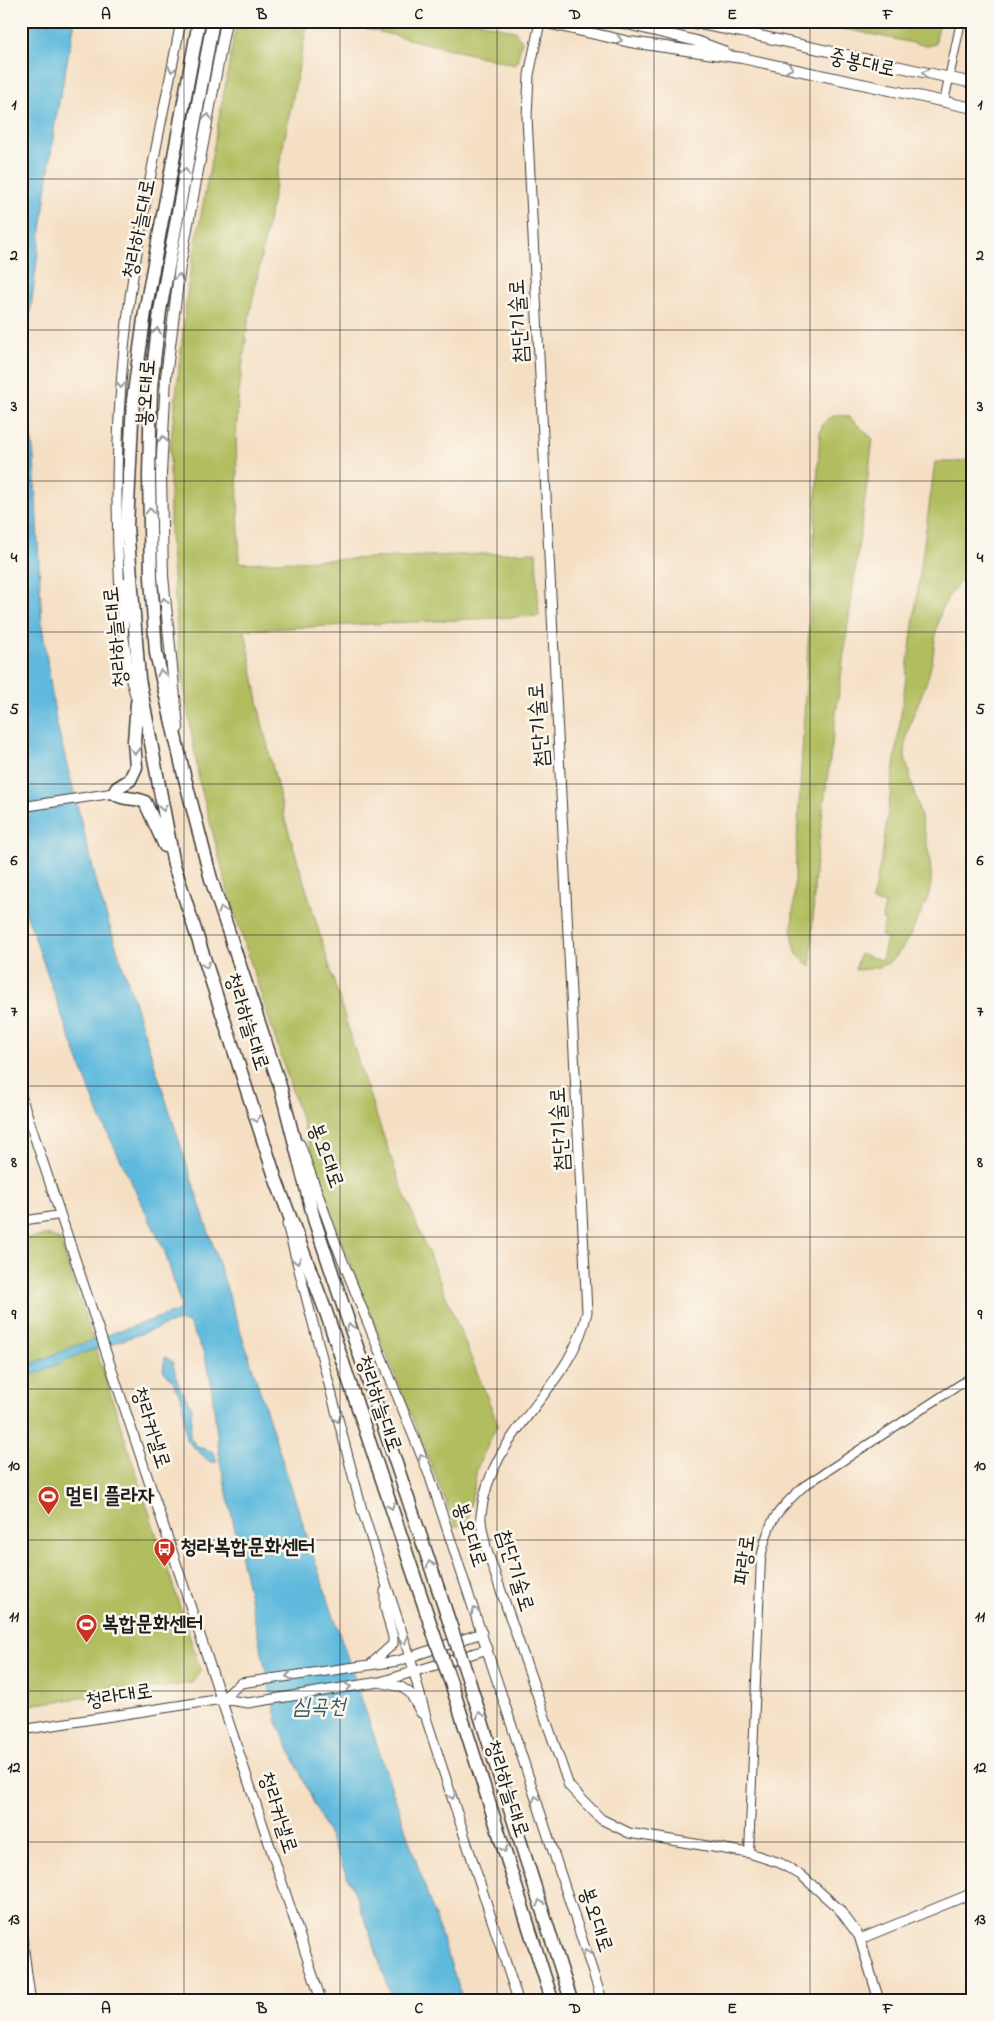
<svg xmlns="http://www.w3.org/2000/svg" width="994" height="2021" viewBox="0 0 994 2021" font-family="'Indie Flower','Poor Story',sans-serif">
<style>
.green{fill:#b1bd5f;stroke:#666c3e}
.water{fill:#5fbadd;stroke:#3e6b7c}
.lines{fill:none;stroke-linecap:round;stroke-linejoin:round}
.minor-casing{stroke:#3d3935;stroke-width:10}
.tertiary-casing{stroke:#3d3935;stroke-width:11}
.secondary-casing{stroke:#3d3935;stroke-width:12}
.trunk-casing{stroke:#3d3935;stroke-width:15}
.minor{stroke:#fff;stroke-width:8}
.tertiary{stroke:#fff;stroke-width:9}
.secondary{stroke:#fff;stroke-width:10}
.trunk{stroke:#fff;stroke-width:12}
.trunk-bridge-casing{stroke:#3d3935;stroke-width:15;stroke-linecap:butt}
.trunk-bridge{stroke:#fff;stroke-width:12}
.oneway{stroke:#999}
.grid{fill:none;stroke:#1c1c1c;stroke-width:1;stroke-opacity:0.55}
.labels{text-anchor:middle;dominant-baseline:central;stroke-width:5;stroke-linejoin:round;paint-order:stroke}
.street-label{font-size:21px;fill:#1c1c1c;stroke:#fbf7ec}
.poi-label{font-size:21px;font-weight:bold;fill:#1c1c1c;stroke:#fbf7ec;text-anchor:start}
.water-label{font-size:22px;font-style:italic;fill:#375b69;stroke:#fbf7ec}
.neatline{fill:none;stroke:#1c1c1c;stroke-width:2}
.grid-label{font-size:16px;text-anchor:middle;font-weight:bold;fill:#1c1c1c}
</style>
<rect width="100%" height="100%" fill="#fbf7ec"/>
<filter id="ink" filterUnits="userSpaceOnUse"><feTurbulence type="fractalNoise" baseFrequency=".02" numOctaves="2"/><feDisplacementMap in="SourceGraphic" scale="10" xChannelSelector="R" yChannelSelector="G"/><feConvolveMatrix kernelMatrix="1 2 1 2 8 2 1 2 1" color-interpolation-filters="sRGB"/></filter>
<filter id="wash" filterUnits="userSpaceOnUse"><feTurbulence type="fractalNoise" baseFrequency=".0096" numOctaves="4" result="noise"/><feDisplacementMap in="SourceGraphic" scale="20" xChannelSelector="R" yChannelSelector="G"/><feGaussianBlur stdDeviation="1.12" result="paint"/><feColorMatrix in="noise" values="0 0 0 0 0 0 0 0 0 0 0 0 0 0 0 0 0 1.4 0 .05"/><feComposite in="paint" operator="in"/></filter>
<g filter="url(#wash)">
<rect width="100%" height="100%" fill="#f5dfc4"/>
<path class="green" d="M 237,21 L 308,21 L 248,323 L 238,400 L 236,441 L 240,563 L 536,552 L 539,616 L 245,630 L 261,718 L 285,819 L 362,1074 L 399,1181 L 498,1424 L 477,1468 L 468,1520 L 456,1527 L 340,1239 L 230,899 L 199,780 L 179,657 L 170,535 L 170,450 L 188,285 Z
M 335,21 L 475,21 L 515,31 L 522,41 L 516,65 Z
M 806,21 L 940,21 L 935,44 L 928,46 Z
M 838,415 L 848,416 L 873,439 L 815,870 L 811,966 C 795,956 795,950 792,931 L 820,431 C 824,421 828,417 838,415 Z
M 973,459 L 973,569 C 960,582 947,594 941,612 C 934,633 935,658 927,680 C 918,708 905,725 905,756 C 913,791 933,850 931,884 C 929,901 918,918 911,933 C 896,962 887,969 855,970 L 860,954 L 882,960 L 887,938 L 881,936 L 885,921 L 882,920 L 885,905 L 872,901 L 882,856 L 935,462 L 955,462 Z
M 48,1235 L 60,1240 L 201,1671 L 193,1683 L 21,1706 L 21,1239 Z"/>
<path class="water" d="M 22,21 L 75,21 L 55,123 L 23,369 L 34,457 L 42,626 L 56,721 L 100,896 L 312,1552 L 463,2000 L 393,2000 L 358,1900 L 277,1722 L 220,1461 L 210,1374 L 204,1353 L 189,1323 L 179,1321 L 78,1355 L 24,1379 L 21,1398 L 21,1362 L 24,1367 L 75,1346 L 178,1311 L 181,1306 L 165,1252 L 100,1117 L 63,1019 L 21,898 Z
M 165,1357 L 172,1361 L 179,1386 L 192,1407 L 190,1438 L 198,1447 L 214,1452 L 217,1462 L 210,1462 L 186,1440 L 183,1403 L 173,1382 L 163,1370 Z"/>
</g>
<g filter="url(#ink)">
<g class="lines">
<defs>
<path id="minor" d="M 944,102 L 961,21
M 21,1221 L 60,1215
M 749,1853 L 761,1558 C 769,1519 775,1513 804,1486 L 973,1376
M 21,1925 L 31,2000"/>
<path id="tertiary" d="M 540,22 L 529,75 L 527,117 C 545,516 569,914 587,1312 C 571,1390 489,1431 481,1515 C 480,1525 485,1538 486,1548 L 569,1786 L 601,1819 L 629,1833 L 749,1853 L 780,1863 L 801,1875 L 839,1909 L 859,1936 L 879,2000
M 120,593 C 114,493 117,390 131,290 C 144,200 164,111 181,21
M 122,624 L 129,673 L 139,709
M 21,807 L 114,793
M 21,1096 L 321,2000
M 300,1144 L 336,1244 L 430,1477 L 602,2000
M 287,1224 L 362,1510 L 410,1657 L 427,1721 L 518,2000
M 372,1663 L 393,1644 L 393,1637 L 385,1608 L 385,1591
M 380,1682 L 488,1649
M 421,1713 L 410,1693 L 401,1687 L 379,1682 L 248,1703 L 222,1699 L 241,1683 L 398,1661 L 482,1633
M 21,1730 L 222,1699
M 860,1939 L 973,1893"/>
<path id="secondary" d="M 538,21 L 630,42 L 742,58 L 973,108
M 615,21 L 696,41 L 723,51
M 684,21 L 742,32 L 973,83
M 178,728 L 163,576 L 161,474 L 166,377 L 180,266 L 226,21"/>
<path id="trunk" d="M 199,21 L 145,312 L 133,400 L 127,526 L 139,679 L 174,865 L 276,1180 L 326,1312 L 433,1632
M 213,21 L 160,311 L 151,387 L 149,476 L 151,577 L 156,653 L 183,771 L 211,879 L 281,1089 L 314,1219 L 451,1627
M 122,629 L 124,585
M 137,703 L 134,741 L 136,767 L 130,780 L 117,788 L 114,793 C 122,800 135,797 145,802 L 165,846
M 469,1681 L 571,2000
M 452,1686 L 552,2000"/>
</defs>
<use href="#minor" class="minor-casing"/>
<use href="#tertiary" class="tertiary-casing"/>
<use href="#secondary" class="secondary-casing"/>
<use href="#trunk" class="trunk-casing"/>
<use href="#minor" class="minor"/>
<use href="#tertiary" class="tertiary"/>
<use href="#secondary" class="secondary"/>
<use href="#trunk" class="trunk"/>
<defs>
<path id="trunk-bridge" d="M 451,1627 L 469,1681
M 433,1632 L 452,1686"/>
</defs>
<use href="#trunk-bridge" class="trunk-bridge-casing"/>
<use href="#trunk-bridge" class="trunk-bridge"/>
</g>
<defs><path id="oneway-chevron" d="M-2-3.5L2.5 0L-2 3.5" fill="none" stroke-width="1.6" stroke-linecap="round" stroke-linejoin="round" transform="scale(1.25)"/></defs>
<g class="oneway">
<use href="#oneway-chevron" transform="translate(619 40) rotate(13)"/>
<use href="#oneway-chevron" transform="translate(790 68) rotate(12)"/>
<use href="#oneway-chevron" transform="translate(172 69) rotate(101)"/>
<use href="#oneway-chevron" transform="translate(925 73) rotate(-167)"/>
<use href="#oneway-chevron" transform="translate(208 117) rotate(-79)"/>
<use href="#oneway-chevron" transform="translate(185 171) rotate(-80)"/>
<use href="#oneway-chevron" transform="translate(179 277) rotate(-82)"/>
<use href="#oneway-chevron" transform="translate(157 331) rotate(-83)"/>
<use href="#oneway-chevron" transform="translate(121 385) rotate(95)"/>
<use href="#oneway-chevron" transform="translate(163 439) rotate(-87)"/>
<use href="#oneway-chevron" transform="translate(150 511) rotate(-91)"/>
<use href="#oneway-chevron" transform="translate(164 601) rotate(-94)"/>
<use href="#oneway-chevron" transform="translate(161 673) rotate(-103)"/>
<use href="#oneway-chevron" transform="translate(135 751) rotate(86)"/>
<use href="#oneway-chevron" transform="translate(163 808) rotate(80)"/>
<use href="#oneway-chevron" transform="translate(222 910) rotate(-108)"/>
<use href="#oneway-chevron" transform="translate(206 965) rotate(72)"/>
<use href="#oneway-chevron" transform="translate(256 1119) rotate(72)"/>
<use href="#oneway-chevron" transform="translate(297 1261) rotate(76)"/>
<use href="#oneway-chevron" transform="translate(350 1327) rotate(-109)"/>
<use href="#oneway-chevron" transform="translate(337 1419) rotate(75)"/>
<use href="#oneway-chevron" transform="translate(422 1457) rotate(-112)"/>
<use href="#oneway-chevron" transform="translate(391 1506) rotate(71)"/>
<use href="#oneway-chevron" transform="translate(430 1564) rotate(-109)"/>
<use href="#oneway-chevron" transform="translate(475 1611) rotate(-108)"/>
<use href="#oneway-chevron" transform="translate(404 1641) rotate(72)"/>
<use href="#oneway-chevron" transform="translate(289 1676) rotate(171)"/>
<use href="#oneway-chevron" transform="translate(348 1687) rotate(-9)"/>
<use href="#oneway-chevron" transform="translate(480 1715) rotate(-108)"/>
<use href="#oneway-chevron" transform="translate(452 1796) rotate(72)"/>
<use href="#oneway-chevron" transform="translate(536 1799) rotate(-108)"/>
<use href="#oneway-chevron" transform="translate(504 1849) rotate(72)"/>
<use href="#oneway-chevron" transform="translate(540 1903) rotate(-108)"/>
<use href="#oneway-chevron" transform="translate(586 1953) rotate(-108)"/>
</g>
</g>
<path class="grid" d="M 184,21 L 184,2000M 340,21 L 340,2000M 497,21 L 497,2000M 654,21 L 654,2000M 810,21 L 810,2000M 21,179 L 973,179M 21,330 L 973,330M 21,481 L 973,481M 21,632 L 973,632M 21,784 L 973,784M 21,935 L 973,935M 21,1086 L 973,1086M 21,1237 L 973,1237M 21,1389 L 973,1389M 21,1540 L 973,1540M 21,1691 L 973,1691M 21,1842 L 973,1842"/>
<defs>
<symbol id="stadium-pin" viewBox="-11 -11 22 30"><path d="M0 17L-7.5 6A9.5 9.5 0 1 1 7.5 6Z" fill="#c8321e" stroke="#fbf7ec"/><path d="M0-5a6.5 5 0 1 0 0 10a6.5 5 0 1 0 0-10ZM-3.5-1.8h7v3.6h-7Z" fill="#fff"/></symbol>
<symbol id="bus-pin" viewBox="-11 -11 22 30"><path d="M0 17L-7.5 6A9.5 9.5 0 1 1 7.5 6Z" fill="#c8321e" stroke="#fbf7ec"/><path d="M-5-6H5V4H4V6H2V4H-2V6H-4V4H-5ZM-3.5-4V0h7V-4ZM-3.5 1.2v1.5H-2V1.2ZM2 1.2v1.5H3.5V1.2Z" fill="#fff"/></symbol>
</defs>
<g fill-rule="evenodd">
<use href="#stadium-pin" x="36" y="1484" width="25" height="34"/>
<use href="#bus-pin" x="152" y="1536" width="25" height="34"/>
<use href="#stadium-pin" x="74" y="1612" width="25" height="34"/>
</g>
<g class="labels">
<g class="street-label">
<text transform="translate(862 64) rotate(12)">중봉대로</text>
<text transform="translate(140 229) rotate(-79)">청라하늘대로</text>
<text transform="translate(520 321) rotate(-93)">첨단기술로</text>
<text transform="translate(147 393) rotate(-86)">봉오대로</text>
<text transform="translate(117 637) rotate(-96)">청라하늘대로</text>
<text transform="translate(540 725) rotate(-94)">첨단기술로</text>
<text transform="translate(246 1022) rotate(72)">청라하늘대로</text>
<text transform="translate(561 1129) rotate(-93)">첨단기술로</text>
<text transform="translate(325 1156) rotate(70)">봉오대로</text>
<text transform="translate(378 1404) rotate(71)">청라하늘대로</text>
<text transform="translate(150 1428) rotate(72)">청라커낼로</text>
<text transform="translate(469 1535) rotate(72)">봉오대로</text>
<text transform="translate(746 1560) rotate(-83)">파랑로</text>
<text transform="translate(514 1571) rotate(73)">첨단기술로</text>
<text transform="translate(119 1697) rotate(-9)">청라대로</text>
<text transform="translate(506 1789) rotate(72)">청라하늘대로</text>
<text transform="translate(277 1813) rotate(72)">청라커낼로</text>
<text transform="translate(595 1920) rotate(72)">봉오대로</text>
</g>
<g class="poi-label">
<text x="65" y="1497">멀티 플라자</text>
<text x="180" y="1548">청라복합문화센터</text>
<text x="102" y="1625">복합문화센터</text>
</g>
<g class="water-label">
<text x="319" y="1708">심곡천</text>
</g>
</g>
<rect width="994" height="2021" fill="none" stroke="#fbf7ec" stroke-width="55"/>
<rect x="28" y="28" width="938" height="1966" class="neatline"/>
<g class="grid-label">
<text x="106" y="19">A</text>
<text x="262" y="19">B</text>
<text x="419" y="19">C</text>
<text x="575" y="19">D</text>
<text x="732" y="19">E</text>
<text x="888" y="19">F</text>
<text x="14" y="109">1</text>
<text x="980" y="109">1</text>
<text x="14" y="260">2</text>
<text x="980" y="260">2</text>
<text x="14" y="411">3</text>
<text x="980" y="411">3</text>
<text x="14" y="562">4</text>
<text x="980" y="562">4</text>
<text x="14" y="714">5</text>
<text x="980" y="714">5</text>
<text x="14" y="865">6</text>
<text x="980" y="865">6</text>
<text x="14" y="1016">7</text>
<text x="980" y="1016">7</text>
<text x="14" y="1167">8</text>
<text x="980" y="1167">8</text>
<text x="14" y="1319">9</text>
<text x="980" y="1319">9</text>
<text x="14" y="1470">10</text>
<text x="980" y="1470">10</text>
<text x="14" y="1621">11</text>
<text x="980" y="1621">11</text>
<text x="14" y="1772">12</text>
<text x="980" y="1772">12</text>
<text x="14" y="1924">13</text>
<text x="980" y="1924">13</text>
<text x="106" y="2013">A</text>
<text x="262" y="2013">B</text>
<text x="419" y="2013">C</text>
<text x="575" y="2013">D</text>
<text x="732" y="2013">E</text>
<text x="888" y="2013">F</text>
</g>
</svg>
